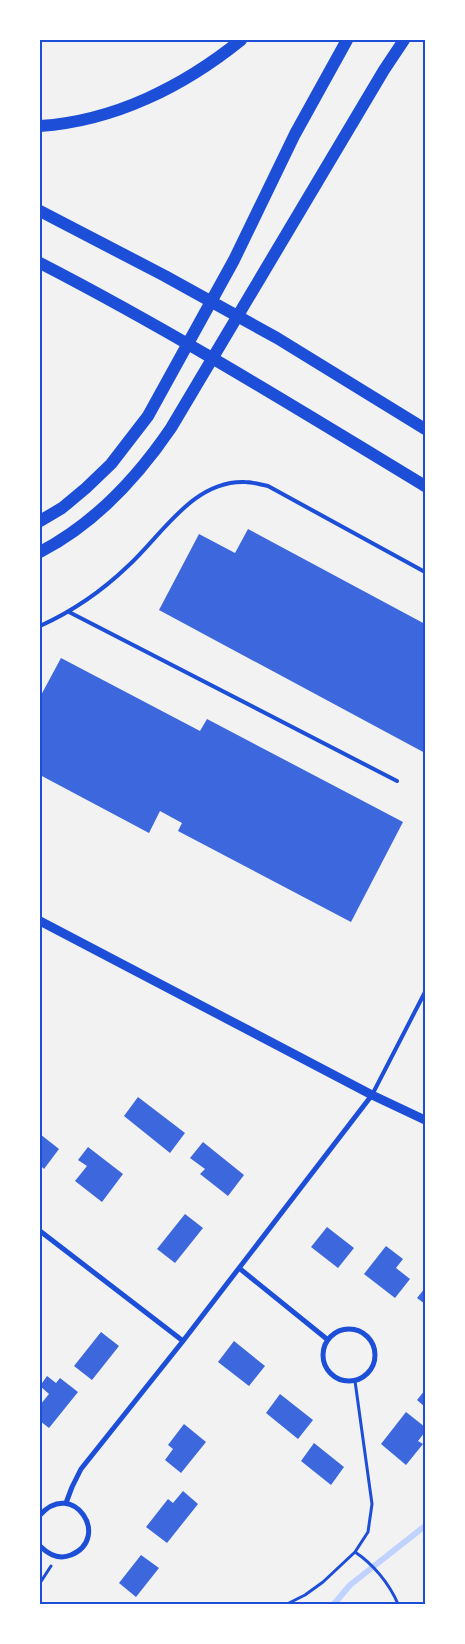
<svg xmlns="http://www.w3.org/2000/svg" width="465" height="1644" viewBox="0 0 465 1644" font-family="'DM Sans',sans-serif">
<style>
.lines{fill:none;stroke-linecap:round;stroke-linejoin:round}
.stream{stroke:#bfd3fe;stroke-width:6}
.building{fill:#3d67dc}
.path{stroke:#1d4ed8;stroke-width:3}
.service{stroke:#1d4ed8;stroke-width:4}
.minor{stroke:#1d4ed8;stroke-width:5}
.tertiary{stroke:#1d4ed8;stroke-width:9}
.primary{stroke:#1d4ed8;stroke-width:12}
.neatline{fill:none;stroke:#1d4ed8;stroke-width:2}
</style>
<rect width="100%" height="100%" fill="#f2f2f2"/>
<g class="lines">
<path class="stream" d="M 334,1604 L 350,1585 L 425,1526"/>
</g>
<path class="building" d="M 248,529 L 425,624 L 425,753 L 159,610 L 199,534 L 235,553 Z
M 61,658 L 200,731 L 207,719 L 403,822 L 351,922 L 178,831 L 182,823 L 160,811 L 149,833 L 40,775 L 40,697 Z
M 138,1097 L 185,1133 L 170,1153 L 124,1116 Z
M 40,1134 L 59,1149 L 44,1169 L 40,1165 Z
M 203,1142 L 244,1175 L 228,1196 L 200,1174 L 205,1169 L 190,1158 Z
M 88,1147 L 123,1174 L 102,1202 L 75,1181 L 87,1166 L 78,1160 Z
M 185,1214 L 203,1228 L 175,1263 L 157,1249 Z
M 327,1227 L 354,1248 L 338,1268 L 311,1247 Z
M 386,1246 L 403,1259 L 396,1268 L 410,1279 L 395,1298 L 364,1274 Z
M 425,1288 L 425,1304 L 417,1298 Z
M 101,1332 L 119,1346 L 92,1380 L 74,1366 Z
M 234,1341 L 265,1366 L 249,1386 L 218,1362 Z
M 47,1376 L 56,1383 L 60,1378 L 78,1392 L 49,1428 L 40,1421 L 40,1405 L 49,1394 L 40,1386 Z
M 425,1390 L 425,1407 L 417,1400 Z
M 280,1394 L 313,1420 L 298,1439 L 266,1413 Z
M 406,1412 L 425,1427 L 425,1432 L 418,1441 L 423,1444 L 406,1465 L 381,1444 Z
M 184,1424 L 206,1442 L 181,1473 L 165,1460 L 173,1449 L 168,1445 Z
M 314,1443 L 344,1467 L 331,1485 L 301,1461 Z
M 183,1491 L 198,1504 L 167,1543 L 146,1527 L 168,1499 L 173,1503 Z
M 141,1555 L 159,1568 L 136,1597 L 119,1583 Z"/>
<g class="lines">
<path class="path" d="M 355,1552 C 373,1564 389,1583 398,1604
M 40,1583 L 51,1566
M 287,1604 L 305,1595 L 323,1582 L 355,1552 L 368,1532 L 372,1504 L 355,1381"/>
<path class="service" d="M 69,612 L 397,781
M 40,626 C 73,611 102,591 128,566 C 162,535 193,480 245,482 C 253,482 261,485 268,486 L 425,572
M 372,1095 L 425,992"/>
<path class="minor" d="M 40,1231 L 183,1341
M 239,1268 L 328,1340
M323 1355a26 26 0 1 1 52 0a26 26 0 1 1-52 0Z
M 66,1503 L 72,1487 L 81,1469 L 183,1341 L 372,1095
M 40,1515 C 73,1478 112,1538 71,1555 C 59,1560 49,1555 40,1546"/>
<path class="tertiary" d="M 40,921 L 372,1095 L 425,1120"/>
<path class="primary" d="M 40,126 C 115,121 184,86 241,40
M 40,211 L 165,276 L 277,338 L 425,429
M 40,263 C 172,331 298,409 425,486
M 40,521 L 62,508 L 86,488 L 111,464 L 148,416 L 234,260 L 295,134 L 347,40
M 40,552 C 94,524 137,478 171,428 L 384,70 L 404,40"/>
</g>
<rect width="465" height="1644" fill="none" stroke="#ffffff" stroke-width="82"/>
<rect x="41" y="41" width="383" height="1562" class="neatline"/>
</svg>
